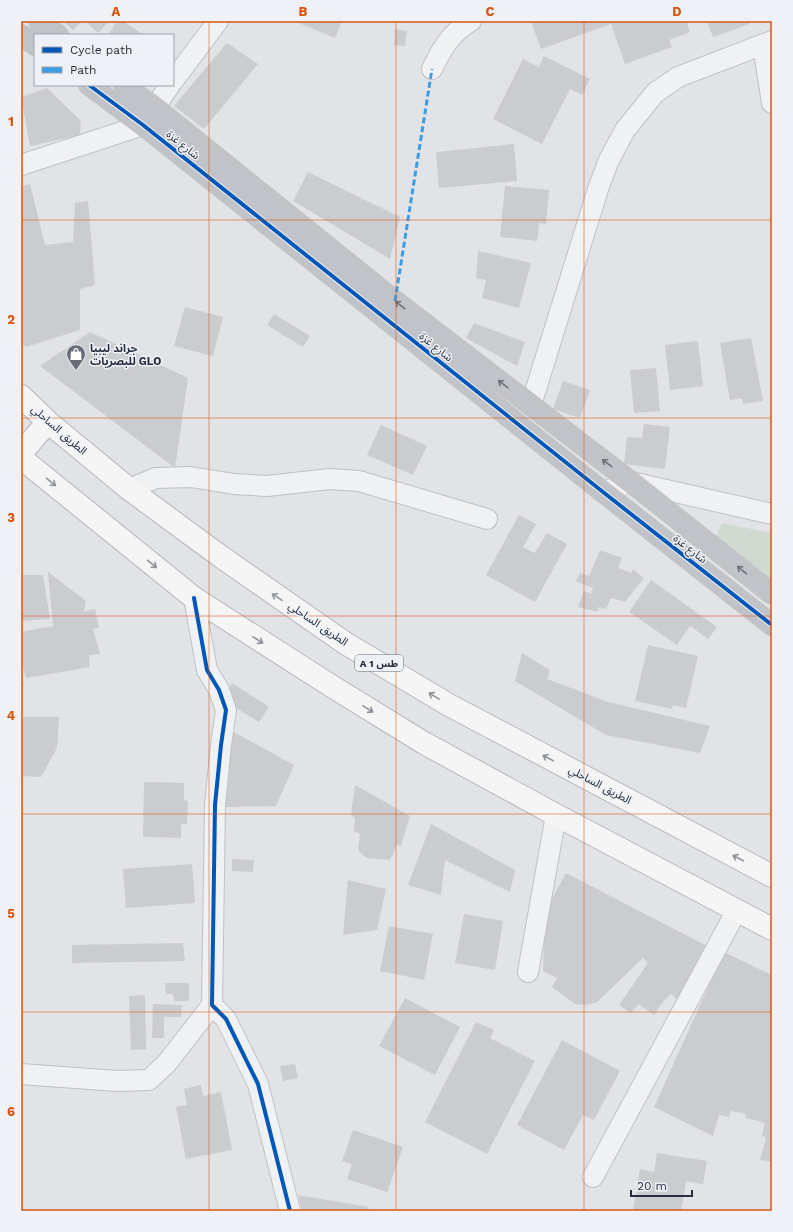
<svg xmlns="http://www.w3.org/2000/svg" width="793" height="1232" viewBox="0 0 793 1232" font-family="'Work Sans','Noto Sans Arabic',sans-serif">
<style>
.green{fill:#d0dad1}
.building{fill:#cbccd0}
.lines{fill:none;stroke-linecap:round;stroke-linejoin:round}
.street-casing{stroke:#bfc1c4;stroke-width:22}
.highway-casing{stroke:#b3b6bb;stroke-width:24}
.street{stroke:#f0f1f2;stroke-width:20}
.secondary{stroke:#c2c3c8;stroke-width:22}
.highway{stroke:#f5f5f6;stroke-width:22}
.quiet{stroke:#3d9de3;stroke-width:3;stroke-dasharray:6 3;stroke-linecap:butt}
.cycleway-casing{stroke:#eef1f6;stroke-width:6}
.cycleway{stroke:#0057b8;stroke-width:4}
.oneway{stroke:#6d717d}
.oneway2{stroke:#8e929a}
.grid{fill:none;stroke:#d55511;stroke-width:1;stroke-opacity:0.55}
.labels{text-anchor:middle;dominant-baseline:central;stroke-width:3;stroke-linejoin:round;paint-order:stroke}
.shield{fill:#eef1f6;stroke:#636876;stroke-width:1}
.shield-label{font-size:10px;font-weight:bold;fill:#272e3f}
.street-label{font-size:11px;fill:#272e3f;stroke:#eef1f6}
.poi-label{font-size:11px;font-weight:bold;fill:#272e3f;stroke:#eef1f6;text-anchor:start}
.neatline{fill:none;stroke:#d55511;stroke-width:1.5}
.grid-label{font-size:13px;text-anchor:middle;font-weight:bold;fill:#d55511}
</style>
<rect width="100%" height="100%" fill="#e1e3e6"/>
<path class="green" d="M 722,523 L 772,533 L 772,588 L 714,542 Z"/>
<path class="building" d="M 63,21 L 82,21 L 73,30 Z
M 85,21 L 110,21 L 98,33 Z
M 117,21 L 123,21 L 144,35 L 108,35 Z
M 294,21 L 342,21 L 335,38 Z
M 531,21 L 692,21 L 687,23 L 690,32 L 669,40 L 672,47 L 625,64 L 611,24 L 541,49 Z
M 707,21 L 749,21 L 750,24 L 713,37 Z
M 395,29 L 407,31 L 405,46 L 394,45 Z
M 227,43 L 258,64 L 204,129 L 174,106 Z
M 544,56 L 590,79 L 582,95 L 570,89 L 542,144 L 493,119 L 523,59 L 539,67 Z
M 47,88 L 81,121 L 80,135 L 30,146 L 21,97 Z
M 514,144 L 517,181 L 439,188 L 436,152 Z
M 308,172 L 400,217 L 390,259 L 293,201 Z
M 30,184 L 45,245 L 73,242 L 75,203 L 88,201 L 95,285 L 80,289 L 80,330 L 26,347 L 21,343 L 21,186 Z
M 505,186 L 549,190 L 546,224 L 539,223 L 537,241 L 500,237 Z
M 478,251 L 531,263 L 519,308 L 482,298 L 486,280 L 476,278 Z
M 185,307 L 223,317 L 213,356 L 174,346 Z
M 274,314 L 310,336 L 303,347 L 267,325 Z
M 474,323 L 525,342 L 517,366 L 466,338 Z
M 90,332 L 188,378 L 175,468 L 40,366 Z
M 751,338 L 763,401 L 743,404 L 742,398 L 730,400 L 720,343 Z
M 698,341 L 703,386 L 670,390 L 665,345 Z
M 656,368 L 660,411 L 634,413 L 630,370 Z
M 563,381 L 590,390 L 580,418 L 553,409 Z
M 644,424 L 670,427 L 665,469 L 624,464 L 627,437 L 642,438 Z
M 381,425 L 427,446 L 413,475 L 367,455 Z
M 519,515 L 536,524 L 523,547 L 535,553 L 547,533 L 567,544 L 535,602 L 486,575 Z
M 600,550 L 622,558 L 618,568 L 631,573 L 633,569 L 644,578 L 625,602 L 611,598 L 606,609 L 599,607 L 597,612 L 578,607 L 584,591 L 591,594 L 593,588 L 576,581 L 580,573 L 589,576 Z
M 48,572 L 86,601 L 84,612 L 95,609 L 99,628 L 93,629 L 100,654 L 89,655 L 90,667 L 26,678 L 21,661 L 21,632 L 53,626 Z
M 21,575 L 43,575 L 50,619 L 21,621 Z
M 651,580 L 717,627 L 708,639 L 690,626 L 677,645 L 629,612 Z
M 648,645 L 698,656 L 686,708 L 673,705 L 672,709 L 635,701 Z
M 522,653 L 550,670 L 547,679 L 608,702 L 710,726 L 700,753 L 606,735 L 515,681 Z
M 21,676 L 24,686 L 21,687 Z
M 232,683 L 269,707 L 259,722 L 223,700 Z
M 21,717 L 59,717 L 57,748 L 41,777 L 21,776 Z
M 232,731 L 294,765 L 276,806 L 226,807 L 230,735 Z
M 144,782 L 184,783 L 184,800 L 188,801 L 187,824 L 181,824 L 181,838 L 143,837 Z
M 355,785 L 410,816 L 401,846 L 397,845 L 390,860 L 366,858 L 358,850 L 360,834 L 354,831 L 355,818 L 351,815 Z
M 431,824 L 515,870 L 510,892 L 445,860 L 441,895 L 408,885 Z
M 232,859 L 254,860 L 253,872 L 232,871 Z
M 192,864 L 195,903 L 126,908 L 123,869 Z
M 566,873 L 707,946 L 678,1000 L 671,994 L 662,1003 L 654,1015 L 639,1004 L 631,1013 L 619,1005 L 648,963 L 643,958 L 597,1002 L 586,1005 L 575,1004 L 552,987 L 557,978 L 543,971 L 545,912 Z
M 348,880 L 386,889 L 377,930 L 343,935 Z
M 464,914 L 503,921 L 495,970 L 455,963 Z
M 389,926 L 433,934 L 424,980 L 380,971 Z
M 183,943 L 185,961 L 72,963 L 72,945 Z
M 724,952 L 772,975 L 772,1162 L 760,1160 L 766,1138 L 762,1135 L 765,1123 L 746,1118 L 746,1114 L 731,1111 L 729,1117 L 719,1115 L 713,1136 L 654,1107 Z
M 165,983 L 189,983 L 189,1001 L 174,1001 L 173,994 L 166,994 Z
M 145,995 L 146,1049 L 131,1050 L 129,996 Z
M 405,998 L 460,1027 L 435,1075 L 379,1046 Z
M 153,1004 L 182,1005 L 181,1017 L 164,1017 L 164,1038 L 152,1038 Z
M 476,1022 L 494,1030 L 490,1038 L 535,1061 L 487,1154 L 425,1122 Z
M 562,1040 L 620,1071 L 594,1120 L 583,1115 L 564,1150 L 517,1125 Z
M 295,1064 L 298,1078 L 283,1081 L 280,1066 Z
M 201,1085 L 203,1096 L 221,1092 L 232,1150 L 186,1159 L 176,1107 L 187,1105 L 184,1089 Z
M 353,1130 L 403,1147 L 387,1192 L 347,1179 L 352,1164 L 342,1161 Z
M 657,1153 L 707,1161 L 703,1184 L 686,1181 L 681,1211 L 633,1211 L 640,1169 L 654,1172 Z
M 298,1195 L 369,1207 L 368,1211 L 302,1211 Z"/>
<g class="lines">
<defs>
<path id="street" d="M 763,45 L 772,103
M 432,69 C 442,48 451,33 471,21
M 173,81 L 218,21
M 21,165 L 143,125 L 170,85
M 531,405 L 599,186 L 609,160 L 625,130 L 655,93 L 678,77 L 772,41
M 129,489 L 156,478 L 191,477 L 234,484 L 267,486 L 330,479 L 359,481 L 487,519
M 603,492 L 631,482 L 772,514
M 194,598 L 207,670 L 219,690 L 226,710 L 221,745 L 215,805 L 212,1005 L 226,1019 L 258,1084 L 290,1211
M 528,972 L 556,815
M 21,1074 L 117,1081 L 149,1080 L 167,1063 L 212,1005
M 593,1177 L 737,910"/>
<path id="highway" d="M 21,396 L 48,422 L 129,489 L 220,556 L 345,643 L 449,705 L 772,876
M 21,453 L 48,422
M 21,458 L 194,598 L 333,687 L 424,743 L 556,815 L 772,929"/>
</defs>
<use href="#street" class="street-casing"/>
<use href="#highway" class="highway-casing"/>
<use href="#street" class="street"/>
<path class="secondary" d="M 39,21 L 58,35
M 21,35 L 35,45
M 89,85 L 143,125 L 603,492 L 772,625
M 124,85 L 154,107 L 395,301 L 631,482 L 772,594"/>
<use href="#highway" class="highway"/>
<path class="quiet" d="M 395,301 L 432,69"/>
<defs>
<path id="cycleway" d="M 89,85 L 143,125 L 603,492 L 772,625
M 194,598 L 207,670 L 219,690 L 226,710 L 221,745 L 215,805 L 212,1005 L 226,1019 L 258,1084 L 290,1211"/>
</defs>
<use href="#cycleway" class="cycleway-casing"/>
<use href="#cycleway" class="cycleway"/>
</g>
<defs><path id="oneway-shaft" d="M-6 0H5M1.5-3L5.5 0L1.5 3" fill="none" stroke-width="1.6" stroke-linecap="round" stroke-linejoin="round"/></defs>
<g class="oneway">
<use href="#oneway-shaft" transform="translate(400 305) rotate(-142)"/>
<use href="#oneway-shaft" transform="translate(503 384) rotate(-142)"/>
<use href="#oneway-shaft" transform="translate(607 463) rotate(-143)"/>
<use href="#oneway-shaft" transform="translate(742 570) rotate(-141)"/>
</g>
<g class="oneway2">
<use href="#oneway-shaft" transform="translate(51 482) rotate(39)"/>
<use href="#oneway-shaft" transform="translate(152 564) rotate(39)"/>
<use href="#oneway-shaft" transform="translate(277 597) rotate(-146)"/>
<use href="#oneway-shaft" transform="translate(258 640) rotate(32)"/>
<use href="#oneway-shaft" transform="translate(434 696) rotate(-149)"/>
<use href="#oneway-shaft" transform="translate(368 709) rotate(32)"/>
<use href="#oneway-shaft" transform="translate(548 758) rotate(-152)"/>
<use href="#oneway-shaft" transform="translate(738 858) rotate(-152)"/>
</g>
<path class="grid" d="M 209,21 L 209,1211M 396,21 L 396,1211M 584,21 L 584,1211M 21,220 L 772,220M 21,418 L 772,418M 21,616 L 772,616M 21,814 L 772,814M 21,1012 L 772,1012"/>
<defs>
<symbol id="shop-pin" viewBox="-11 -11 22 30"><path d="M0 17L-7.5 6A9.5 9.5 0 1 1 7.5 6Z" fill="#686d79" stroke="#eef1f6"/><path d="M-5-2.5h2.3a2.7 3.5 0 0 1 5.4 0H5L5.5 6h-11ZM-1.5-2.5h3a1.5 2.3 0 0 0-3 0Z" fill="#fff"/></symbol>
</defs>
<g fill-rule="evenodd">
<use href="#shop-pin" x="65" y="343" width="22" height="30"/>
</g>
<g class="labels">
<rect class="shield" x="355" y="655" width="48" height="16" rx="3"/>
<g class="shield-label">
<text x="379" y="663">A 1 طس</text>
</g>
<g class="street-label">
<text transform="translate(183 145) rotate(39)">شارع غزة</text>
<text transform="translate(436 347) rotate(39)">شارع غزة</text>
<text transform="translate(59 430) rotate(41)">الطريق الساحلي</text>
<text transform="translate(690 549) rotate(38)">شارع غزة</text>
<text transform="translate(318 624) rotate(34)">الطريق الساحلي</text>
<text transform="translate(600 785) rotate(28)">الطريق الساحلي</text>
</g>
<g class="poi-label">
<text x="90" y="348">جراند ليبيا<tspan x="90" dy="13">للبصريات GLO</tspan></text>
</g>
</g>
<rect width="793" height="1232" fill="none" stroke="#eef1f6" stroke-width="44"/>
<rect x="34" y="34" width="140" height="52" fill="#eef1f6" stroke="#9ea3ad"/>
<rect x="42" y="47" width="20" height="6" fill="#0057b8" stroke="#9ea3ad"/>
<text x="70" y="54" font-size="12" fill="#272e3f">Cycle path</text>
<rect x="42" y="67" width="20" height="6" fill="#3d9de3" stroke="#9ea3ad"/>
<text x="70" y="74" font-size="12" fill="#272e3f">Path</text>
<path d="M631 1190v6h61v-6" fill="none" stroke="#272e3f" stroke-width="2"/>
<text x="637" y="1190" font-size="12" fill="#272e3f" stroke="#eef1f6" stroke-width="3" paint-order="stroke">20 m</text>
<rect x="22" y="22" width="749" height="1188" class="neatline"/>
<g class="grid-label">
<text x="116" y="16">A</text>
<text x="303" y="16">B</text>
<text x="490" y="16">C</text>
<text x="677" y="16">D</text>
<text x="11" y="126">1</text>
<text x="11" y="324">2</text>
<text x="11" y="522">3</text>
<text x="11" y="720">4</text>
<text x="11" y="918">5</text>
<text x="11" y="1116">6</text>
</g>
</svg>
